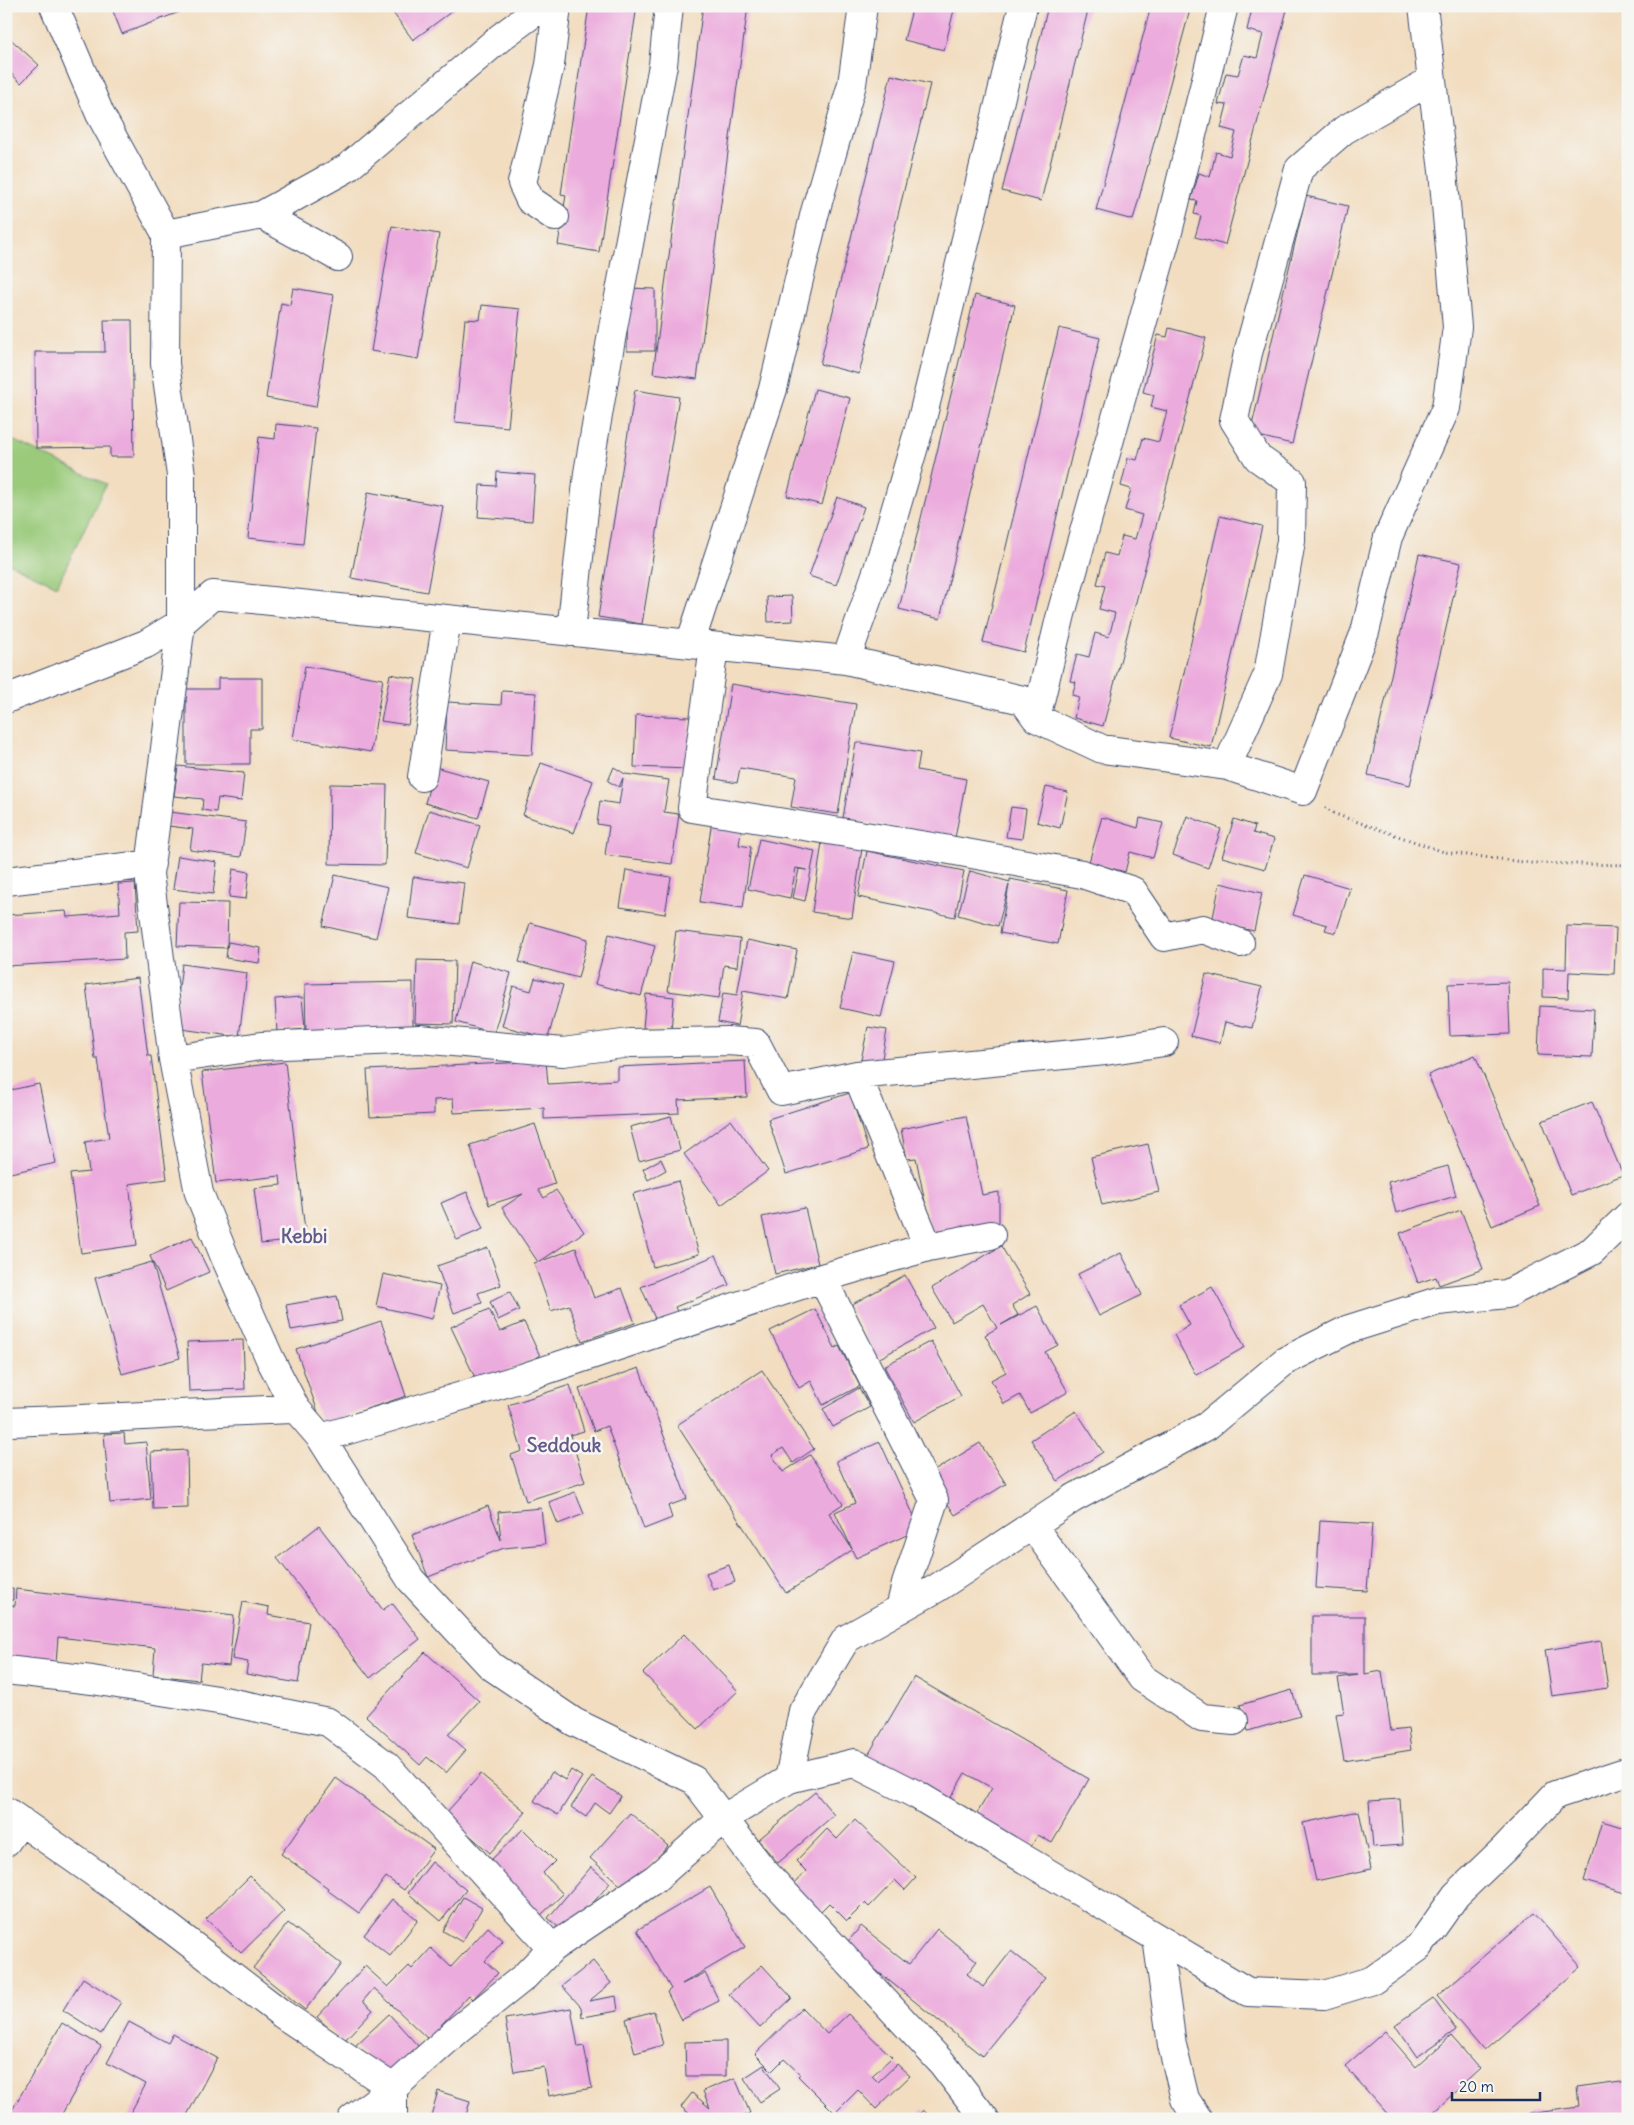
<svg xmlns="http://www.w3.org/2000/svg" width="1634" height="2125" viewBox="0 0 1634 2125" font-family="Delius,sans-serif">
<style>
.green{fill:#9aca7a;stroke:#5a7c6c}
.building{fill:#ecabdd}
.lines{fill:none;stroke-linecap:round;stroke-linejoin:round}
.minor-casing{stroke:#3b496d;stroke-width:30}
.tertiary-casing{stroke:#3b496d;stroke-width:30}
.path{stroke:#3b496d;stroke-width:3;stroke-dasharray:1 4;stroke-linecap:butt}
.minor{stroke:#fff;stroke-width:28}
.tertiary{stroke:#fff;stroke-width:28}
.labels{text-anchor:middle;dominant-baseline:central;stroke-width:5;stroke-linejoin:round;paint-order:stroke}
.district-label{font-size:19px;font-weight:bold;fill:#645a8a;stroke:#f6f6f2}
</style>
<rect width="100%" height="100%" fill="#f6f6f2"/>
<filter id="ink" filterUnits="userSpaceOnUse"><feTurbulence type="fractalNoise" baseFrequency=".02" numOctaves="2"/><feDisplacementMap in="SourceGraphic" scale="10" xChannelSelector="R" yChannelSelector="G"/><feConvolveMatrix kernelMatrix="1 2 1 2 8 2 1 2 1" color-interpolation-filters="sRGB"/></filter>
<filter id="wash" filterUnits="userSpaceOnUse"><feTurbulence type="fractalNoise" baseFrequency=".0096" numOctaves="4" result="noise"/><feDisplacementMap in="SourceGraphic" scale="20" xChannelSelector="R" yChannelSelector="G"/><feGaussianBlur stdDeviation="1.12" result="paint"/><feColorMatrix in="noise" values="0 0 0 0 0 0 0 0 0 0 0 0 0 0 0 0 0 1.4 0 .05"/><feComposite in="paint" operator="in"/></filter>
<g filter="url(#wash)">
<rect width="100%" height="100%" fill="#f2ddc0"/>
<path class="green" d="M 6,437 L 106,484 L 57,586 L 6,562 Z"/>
<g id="blocks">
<path class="building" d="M 111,6 L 180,6 L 182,11 L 122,34 Z
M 388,6 L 459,6 L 413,40 Z
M 589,6 L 637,6 L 599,252 L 558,245 L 566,195 L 561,194 Z
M 703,6 L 748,6 L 697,379 L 653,373 Z
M 913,6 L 955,6 L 944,50 L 904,40 Z
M 1048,6 L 1089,6 L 1041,201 L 1002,191 Z
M 1151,6 L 1191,6 L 1133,220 L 1096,210 Z
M 1246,6 L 1288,6 L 1225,245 L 1195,237 L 1201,216 L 1194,214 L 1197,201 L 1191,200 L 1199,173 L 1210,177 L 1216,152 L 1230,156 L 1236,132 L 1221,128 L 1227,105 L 1218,104 L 1226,73 L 1238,75 L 1244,55 L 1257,58 L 1263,34 L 1247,30 L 1252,9 Z
M 6,35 L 39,65 L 21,83 L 6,69 Z
M 891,75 L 930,84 L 859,374 L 820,364 Z
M 1306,196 L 1348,206 L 1292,444 L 1250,434 Z
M 392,226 L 439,234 L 418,359 L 371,351 Z
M 293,288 L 334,295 L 316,407 L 266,398 L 281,303 L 290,305 Z
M 628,288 L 655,289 L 655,351 L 627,351 Z
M 975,295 L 1015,305 L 940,619 L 899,609 Z
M 482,305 L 520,309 L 508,427 L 455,422 L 465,319 L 480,320 Z
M 104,320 L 132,320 L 134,457 L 110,457 L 110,447 L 36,448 L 35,352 L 105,352 Z
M 1059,328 L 1100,338 L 1024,652 L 983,642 Z
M 1169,328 L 1206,338 L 1103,726 L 1074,718 L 1079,697 L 1072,695 L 1076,682 L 1070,681 L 1077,654 L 1089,657 L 1095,633 L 1109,637 L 1115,613 L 1099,609 L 1105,586 L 1097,584 L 1105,553 L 1117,556 L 1122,536 L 1135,539 L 1142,515 L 1125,510 L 1131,489 L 1121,486 L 1128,458 L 1137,460 L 1143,438 L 1159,442 L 1167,411 L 1151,407 L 1154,395 L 1143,392 L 1158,335 L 1167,337 Z
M 815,389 L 850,398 L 822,505 L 787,496 Z
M 635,390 L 679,397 L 642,624 L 598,617 Z
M 276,424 L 316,428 L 303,544 L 248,538 L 259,437 L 275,439 Z
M 497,472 L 535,475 L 532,521 L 478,517 L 480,485 L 496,486 Z
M 368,492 L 443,506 L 427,592 L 351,578 Z
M 837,497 L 864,507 L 836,585 L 809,576 Z
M 1220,516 L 1262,526 L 1211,747 L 1169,738 Z
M 1419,554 L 1461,563 L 1410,785 L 1368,775 Z
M 792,596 L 793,621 L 768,622 L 767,597 Z
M 305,666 L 383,679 L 371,752 L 293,739 Z
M 390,674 L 416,679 L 408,725 L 381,721 Z
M 218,678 L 262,678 L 262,729 L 250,729 L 250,764 L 186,764 L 186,689 L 218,689 Z
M 731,684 L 856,704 L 838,814 L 791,807 L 796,777 L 740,768 L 737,783 L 716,779 Z
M 502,691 L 536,693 L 532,755 L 445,750 L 447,702 L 501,705 Z
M 636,715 L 690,717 L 689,769 L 634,767 Z
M 856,742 L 920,753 L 917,770 L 966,779 L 955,838 L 843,818 Z
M 541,763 L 593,781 L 574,833 L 523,815 Z
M 178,766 L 244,773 L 241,801 L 218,798 L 216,812 L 202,810 L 203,799 L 174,796 Z
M 435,767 L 489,782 L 478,818 L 425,803 Z
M 614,767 L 625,774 L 669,780 L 664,812 L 679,814 L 672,864 L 605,855 L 609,826 L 597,824 L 600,801 L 619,804 L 623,778 L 619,787 L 608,781 Z
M 330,784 L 387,785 L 385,865 L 329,864 Z
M 1046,787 L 1068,792 L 1060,828 L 1037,822 Z
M 1011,807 L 1026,809 L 1022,839 L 1006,837 Z
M 429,810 L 480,825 L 467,868 L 416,853 Z
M 170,812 L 246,822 L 241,857 L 190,850 L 193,829 L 168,826 Z
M 1187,816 L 1221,829 L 1208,868 L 1173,855 Z
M 1102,817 L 1138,828 L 1140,818 L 1163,823 L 1153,858 L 1130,852 L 1125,872 L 1089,862 Z
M 1234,819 L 1255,826 L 1253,833 L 1274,839 L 1265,869 L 1222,857 Z
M 712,820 L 742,824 L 739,845 L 751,847 L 743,908 L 700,902 Z
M 759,839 L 815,851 L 805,901 L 793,898 L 799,869 L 807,870 L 796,868 L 790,898 L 748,889 Z
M 822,842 L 862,848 L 852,918 L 812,912 Z
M 867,851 L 964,871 L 955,917 L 858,897 Z
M 178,856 L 217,862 L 213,894 L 173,889 Z
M 233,869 L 249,872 L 246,899 L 229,897 Z
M 626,870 L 671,877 L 665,914 L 620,907 Z
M 970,871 L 1010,882 L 1010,879 L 1068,890 L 1058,944 L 1000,933 L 1009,885 L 998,926 L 958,915 Z
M 335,875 L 388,887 L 376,938 L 323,926 Z
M 1305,875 L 1350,888 L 1336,933 L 1325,930 L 1327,925 L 1293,915 Z
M 413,877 L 464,883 L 459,924 L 408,918 Z
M 135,883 L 138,931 L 124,932 L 125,959 L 6,966 L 6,915 L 66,911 L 67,917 L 120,913 L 118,884 Z
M 1220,883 L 1262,893 L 1254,931 L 1212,922 Z
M 179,902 L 228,903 L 227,948 L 177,946 Z
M 530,923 L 588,939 L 578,978 L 519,962 Z
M 1567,926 L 1616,928 L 1614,974 L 1569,972 L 1568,998 L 1543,997 L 1543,968 L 1566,969 Z
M 676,931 L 740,939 L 737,967 L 724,965 L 719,998 L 668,991 Z
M 609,934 L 655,946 L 641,996 L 595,984 Z
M 747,940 L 797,950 L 788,999 L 743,991 L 737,1026 L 718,1022 L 723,993 L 737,995 Z
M 228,942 L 261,948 L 259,963 L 226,958 Z
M 853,952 L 895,961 L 881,1017 L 840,1008 Z
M 417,960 L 455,961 L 453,1024 L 415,1023 Z
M 470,961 L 511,973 L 494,1033 L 456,1022 Z
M 182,964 L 247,973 L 239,1037 L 174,1028 Z
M 1206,974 L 1262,987 L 1252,1028 L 1225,1022 L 1220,1043 L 1191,1036 Z
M 138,978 L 148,1056 L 151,1056 L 167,1179 L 129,1184 L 137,1245 L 81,1253 L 70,1174 L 89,1172 L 85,1142 L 109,1138 L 98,1059 L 95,1059 L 86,985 Z
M 535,978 L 563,985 L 548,1038 L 502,1026 L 513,986 L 531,991 Z
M 413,982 L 413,1031 L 306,1033 L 305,984 Z
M 1508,982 L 1510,1034 L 1450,1036 L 1448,984 Z
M 646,994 L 674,997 L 671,1030 L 643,1028 Z
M 302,997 L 305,1029 L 277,1032 L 275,999 Z
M 1540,1006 L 1594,1009 L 1592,1057 L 1538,1055 Z
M 868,1027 L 887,1030 L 881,1064 L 861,1060 Z
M 1475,1055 L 1540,1206 L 1492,1226 L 1428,1075 Z
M 546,1061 L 548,1084 L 617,1080 L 617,1067 L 745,1061 L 747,1097 L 678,1100 L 679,1113 L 544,1119 L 544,1108 L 454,1113 L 453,1099 L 434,1100 L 434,1114 L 370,1117 L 367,1070 Z
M 285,1062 L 306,1239 L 261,1244 L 254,1188 L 281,1185 L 280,1176 L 216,1183 L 202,1072 Z
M 39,1084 L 56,1163 L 6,1174 L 6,1091 Z
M 850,1093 L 868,1149 L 786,1174 L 768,1119 Z
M 1592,1102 L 1623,1175 L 1571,1195 L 1542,1121 Z
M 671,1116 L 680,1150 L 639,1161 L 630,1127 Z
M 966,1116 L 982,1195 L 999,1192 L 999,1226 L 953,1228 L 931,1232 L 916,1158 L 907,1159 L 901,1129 Z
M 731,1120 L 768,1171 L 721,1205 L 684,1154 Z
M 535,1124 L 555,1184 L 538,1190 L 544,1198 L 556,1190 L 584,1232 L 539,1262 L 576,1248 L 594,1298 L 622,1288 L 635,1323 L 582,1341 L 569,1305 L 551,1311 L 534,1263 L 538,1262 L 502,1208 L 523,1194 L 489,1205 L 470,1145 Z
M 1148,1144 L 1159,1192 L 1102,1205 L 1091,1157 Z
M 661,1159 L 666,1170 L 648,1180 L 643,1169 Z
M 1448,1166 L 1456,1196 L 1396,1213 L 1388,1182 Z
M 678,1181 L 699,1254 L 653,1267 L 633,1194 Z
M 467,1192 L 483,1229 L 457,1240 L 441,1203 Z
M 805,1208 L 818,1264 L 775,1274 L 762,1217 Z
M 1461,1210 L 1483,1269 L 1439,1285 L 1436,1277 L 1418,1283 L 1400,1233 Z
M 192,1237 L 209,1272 L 166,1291 L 150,1256 Z
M 1001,1246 L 1030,1294 L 1012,1305 L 1018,1315 L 1001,1325 L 1037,1306 L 1058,1345 L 1045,1352 L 1068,1392 L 1030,1413 L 1020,1395 L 1004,1404 L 991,1380 L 1006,1372 L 985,1335 L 997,1328 L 983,1304 L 952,1322 L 932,1288 Z
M 488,1248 L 501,1285 L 478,1293 L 482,1303 L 454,1313 L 437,1266 Z
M 1121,1253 L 1142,1295 L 1099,1316 L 1078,1274 Z
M 716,1255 L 729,1285 L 675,1307 L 678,1314 L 657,1323 L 641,1287 Z
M 152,1262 L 180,1358 L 122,1374 L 95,1278 Z
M 383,1274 L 440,1286 L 432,1319 L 376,1306 Z
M 905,1275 L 934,1328 L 878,1359 L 849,1306 Z
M 1212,1287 L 1245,1347 L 1196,1375 L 1174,1335 L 1190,1325 L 1179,1305 Z
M 510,1292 L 519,1310 L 498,1320 L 490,1302 Z
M 337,1296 L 342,1321 L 291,1330 L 286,1305 Z
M 489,1309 L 500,1332 L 524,1322 L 540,1356 L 478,1384 L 451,1327 Z
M 815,1309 L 835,1348 L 839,1346 L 860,1386 L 823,1405 L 811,1381 L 799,1388 L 770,1331 Z
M 381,1321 L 406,1396 L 322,1424 L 296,1349 Z
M 243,1340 L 245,1389 L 189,1391 L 187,1342 Z
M 931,1341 L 961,1396 L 914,1422 L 884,1366 Z
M 639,1368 L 687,1499 L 668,1506 L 672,1518 L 644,1529 L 607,1426 L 594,1431 L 579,1389 Z
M 762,1370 L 814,1449 L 793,1463 L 783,1448 L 772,1455 L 783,1472 L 810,1455 L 843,1504 L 829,1513 L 852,1549 L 835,1512 L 855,1503 L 836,1461 L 880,1442 L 920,1529 L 856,1558 L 852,1550 L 786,1593 L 677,1425 Z
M 570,1385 L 584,1431 L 570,1435 L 585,1482 L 526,1501 L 511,1455 L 522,1451 L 508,1405 Z
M 859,1388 L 870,1407 L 833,1427 L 823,1409 Z
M 1076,1411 L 1103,1452 L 1058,1481 L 1031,1440 Z
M 124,1433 L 125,1444 L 146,1442 L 151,1499 L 110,1503 L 104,1434 Z
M 980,1443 L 1006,1484 L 955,1515 L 929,1474 Z
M 187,1450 L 188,1508 L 153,1509 L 151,1452 Z
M 575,1492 L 584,1514 L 558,1524 L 549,1502 Z
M 488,1506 L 501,1540 L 498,1512 L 541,1508 L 545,1544 L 504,1548 L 428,1577 L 412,1535 Z
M 1320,1521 L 1372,1524 L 1367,1591 L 1316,1588 Z
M 319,1526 L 383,1610 L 392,1603 L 420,1639 L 370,1678 L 277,1558 Z
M 729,1565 L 735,1582 L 713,1590 L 706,1573 Z
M 6,1588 L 13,1588 L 13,1600 L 6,1600 Z
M 16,1589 L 234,1615 L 229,1666 L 201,1663 L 199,1680 L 153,1675 L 155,1648 L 58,1637 L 56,1663 L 6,1658 L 6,1605 L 15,1606 Z
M 243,1602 L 269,1607 L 268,1615 L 309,1622 L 298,1683 L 246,1674 L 248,1662 L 232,1659 Z
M 1312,1616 L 1365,1616 L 1365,1674 L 1382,1671 L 1391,1731 L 1408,1729 L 1411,1750 L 1344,1761 L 1336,1714 L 1344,1713 L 1338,1678 L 1358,1675 L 1312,1675 Z
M 684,1634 L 738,1691 L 698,1729 L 643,1673 Z
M 1601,1641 L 1608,1688 L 1552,1696 L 1545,1650 Z
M 425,1652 L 479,1701 L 448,1734 L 466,1750 L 446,1773 L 427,1757 L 420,1765 L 366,1716 Z
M 914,1677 L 1089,1779 L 1052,1843 L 1038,1835 L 1024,1858 L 969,1827 L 992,1788 L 965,1773 L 944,1809 L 864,1762 Z
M 1292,1690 L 1300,1716 L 1248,1731 L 1240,1705 Z
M 571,1770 L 582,1777 L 558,1815 L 534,1801 L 552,1772 L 565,1780 Z
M 481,1774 L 526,1812 L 490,1853 L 445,1814 Z
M 592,1777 L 621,1796 L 609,1813 L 595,1803 L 586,1817 L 571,1807 Z
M 336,1778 L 434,1849 L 404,1890 L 386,1877 L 359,1913 L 327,1890 L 328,1888 L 281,1854 Z
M 815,1792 L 834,1815 L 778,1863 L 758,1840 Z
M 1400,1799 L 1403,1845 L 1373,1847 L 1369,1801 Z
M 1359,1811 L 1371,1869 L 1316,1881 L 1303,1823 Z
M 630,1813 L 668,1846 L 627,1891 L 590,1858 Z
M 855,1820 L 916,1878 L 905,1890 L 895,1880 L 869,1907 L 865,1903 L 847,1921 L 829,1903 L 820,1912 L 792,1886 L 806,1871 L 796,1861 L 827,1829 L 837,1839 Z
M 1602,1821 L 1628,1829 L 1628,1894 L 1584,1881 Z
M 523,1829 L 555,1861 L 543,1873 L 563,1894 L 541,1915 L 489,1862 Z
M 432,1862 L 466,1890 L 441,1921 L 408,1893 Z
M 591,1867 L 610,1883 L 566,1934 L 548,1918 Z
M 250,1876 L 284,1911 L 241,1953 L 206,1919 Z
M 710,1887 L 745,1947 L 682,1984 L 705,1973 L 719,2001 L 681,2020 L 667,1992 L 671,1989 L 637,1930 Z
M 463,1897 L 482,1908 L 462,1942 L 443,1931 Z
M 392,1899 L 418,1920 L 390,1956 L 364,1935 Z
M 1534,1913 L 1581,1967 L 1484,2051 L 1437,1996 Z
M 288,1923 L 341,1964 L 305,2010 L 253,1968 Z
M 861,1926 L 909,1964 L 937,1929 L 977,1961 L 967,1974 L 983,1987 L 1011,1951 L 1045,1978 L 982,2056 L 845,1945 Z
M 488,1927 L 503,1941 L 485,1961 L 498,1973 L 473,1999 L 469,1995 L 428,2039 L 374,1988 L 363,2001 L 373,2010 L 343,2042 L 317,2017 L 365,1966 L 388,1987 L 409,1966 L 412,1969 L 431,1948 L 451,1967 Z
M 593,1961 L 611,1983 L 589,2001 L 616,1996 L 618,2011 L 582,2017 L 581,2007 L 562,1986 Z
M 762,1965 L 792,1998 L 760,2028 L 729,1994 Z
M 83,1978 L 121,2002 L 101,2034 L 63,2010 Z
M 1433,1998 L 1456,2030 L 1417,2057 L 1395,2025 Z
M 571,2008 L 578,2047 L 584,2046 L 592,2088 L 549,2096 L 544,2067 L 514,2072 L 505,2019 Z
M 802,2008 L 827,2034 L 848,2014 L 892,2057 L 872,2076 L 878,2082 L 897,2064 L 910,2076 L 876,2109 L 858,2090 L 835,2113 L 798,2076 L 800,2074 L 784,2059 L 772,2071 L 755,2054 Z
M 654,2011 L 663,2045 L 635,2053 L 626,2019 Z
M 389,2014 L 418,2046 L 385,2077 L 355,2046 Z
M 129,2022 L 168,2043 L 173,2034 L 217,2058 L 185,2119 L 127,2119 L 146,2084 L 107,2063 Z
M 62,2023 L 101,2046 L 59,2119 L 7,2119 Z
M 1385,2031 L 1416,2067 L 1451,2036 L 1480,2069 L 1426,2119 L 1392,2119 L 1345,2066 Z
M 726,2041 L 726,2076 L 686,2076 L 685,2042 Z
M 764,2065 L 780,2089 L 760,2102 L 744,2078 Z
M 735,2078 L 750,2113 L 736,2119 L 715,2119 L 713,2113 L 708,2119 L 696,2119 L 681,2107 L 692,2093 L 710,2108 L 703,2091 Z
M 1628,2081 L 1628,2119 L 1528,2119 L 1528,2113 L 1579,2106 L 1577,2088 Z
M 438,2091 L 470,2101 L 465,2119 L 430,2119 Z
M 923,2110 L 933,2119 L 915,2119 Z"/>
</g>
</g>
<g filter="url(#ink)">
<use href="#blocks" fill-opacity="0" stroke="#3b496d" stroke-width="1"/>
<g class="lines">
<defs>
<path id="minor" d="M 54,6 L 100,114 L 166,234 L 165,364 L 181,475 L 181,623 L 149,874 L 173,1059 L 199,1193 L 224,1255 L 270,1359 L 296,1409 L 321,1438 L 411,1580 L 491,1666 L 574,1722 L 694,1780 L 762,1869 L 942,2063 L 985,2119
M 262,215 L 338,257
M 555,217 L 530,200 L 522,183 L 550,65 L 557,6
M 166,234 L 262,215 L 347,168 L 501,37 L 543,6
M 571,632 L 588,473 L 613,328 L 663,65 L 669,6
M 690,644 L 773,389 L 815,212 L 852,84 L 863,6
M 714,647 L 692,808 L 933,847 L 1082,874 L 1133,891 L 1164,937 L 1203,929 L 1240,943
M 846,660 L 878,569 L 922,419 L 1023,6
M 6,699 L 146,644 L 181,623 L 213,595 L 846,660 L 1023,700 L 1036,718 L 1102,749 L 1227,766 L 1303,791 L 1365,632 L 1388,537 L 1446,408 L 1457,327 L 1443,171 L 1423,6
M 1036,718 L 1061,614 L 1169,228 L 1224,6
M 1227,766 L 1268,674 L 1291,541 L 1292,482 L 1258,458 L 1234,420 L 1248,353 L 1299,169 L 1344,130 L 1430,81
M 422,777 L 447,619
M 6,881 L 151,864
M 173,1059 L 261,1046 L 420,1039 L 563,1052 L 630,1043 L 727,1041 L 756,1043 L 781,1091 L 857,1075 L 1105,1051 L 1164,1042
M 857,1075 L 928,1247 L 991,1235
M 822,1278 L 934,1500 L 906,1584 L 900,1609
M 6,1422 C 103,1419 200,1412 296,1409
M 321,1438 L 522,1378 L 822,1278 L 928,1247
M 1032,1525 L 1142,1678 L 1202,1718 L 1234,1721
M 6,1670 L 92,1680 L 224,1701 L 328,1722 L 386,1765 L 552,1948 L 656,1878 L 724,1818
M 789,1779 L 803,1711 L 846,1639 L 937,1588 L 1072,1499 L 1207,1426 L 1285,1361 L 1349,1329 L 1438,1301 L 1507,1294 L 1592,1251 L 1628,1216
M 6,1811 L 136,1902 L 282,2014 L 393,2088 L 459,2029 L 524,1977 L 552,1948
M 6,1842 L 21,1821
M 393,2088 L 393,2119
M 352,2119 L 393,2088"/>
<path id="tertiary" d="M 724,1818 L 789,1779 L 854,1763 L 917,1795 L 1248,1992 L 1324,1995 L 1373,1980 L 1419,1947 L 1456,1895 L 1504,1849 L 1555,1795 L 1622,1773 L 1628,1773
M 1157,1938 L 1172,2045 L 1185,2099 L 1198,2119"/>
</defs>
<use href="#minor" class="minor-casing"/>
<use href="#tertiary" class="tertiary-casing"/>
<path class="path" d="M 1325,807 L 1335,814 L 1444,852 L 1531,863 L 1628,865"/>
<use href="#minor" class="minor"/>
<use href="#tertiary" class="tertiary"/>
</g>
</g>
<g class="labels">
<g class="district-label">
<text x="304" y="1236">Kebbi</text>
<text x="564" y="1445">Seddouk</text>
</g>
</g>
<rect width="1634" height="2125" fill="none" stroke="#f6f6f2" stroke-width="25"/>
<path d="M1452 2092v8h88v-8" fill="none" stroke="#1b2f5e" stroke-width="2.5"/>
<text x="1459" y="2092" font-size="15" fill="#1b2f5e" stroke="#f6f6f2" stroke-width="4" paint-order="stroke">20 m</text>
</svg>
